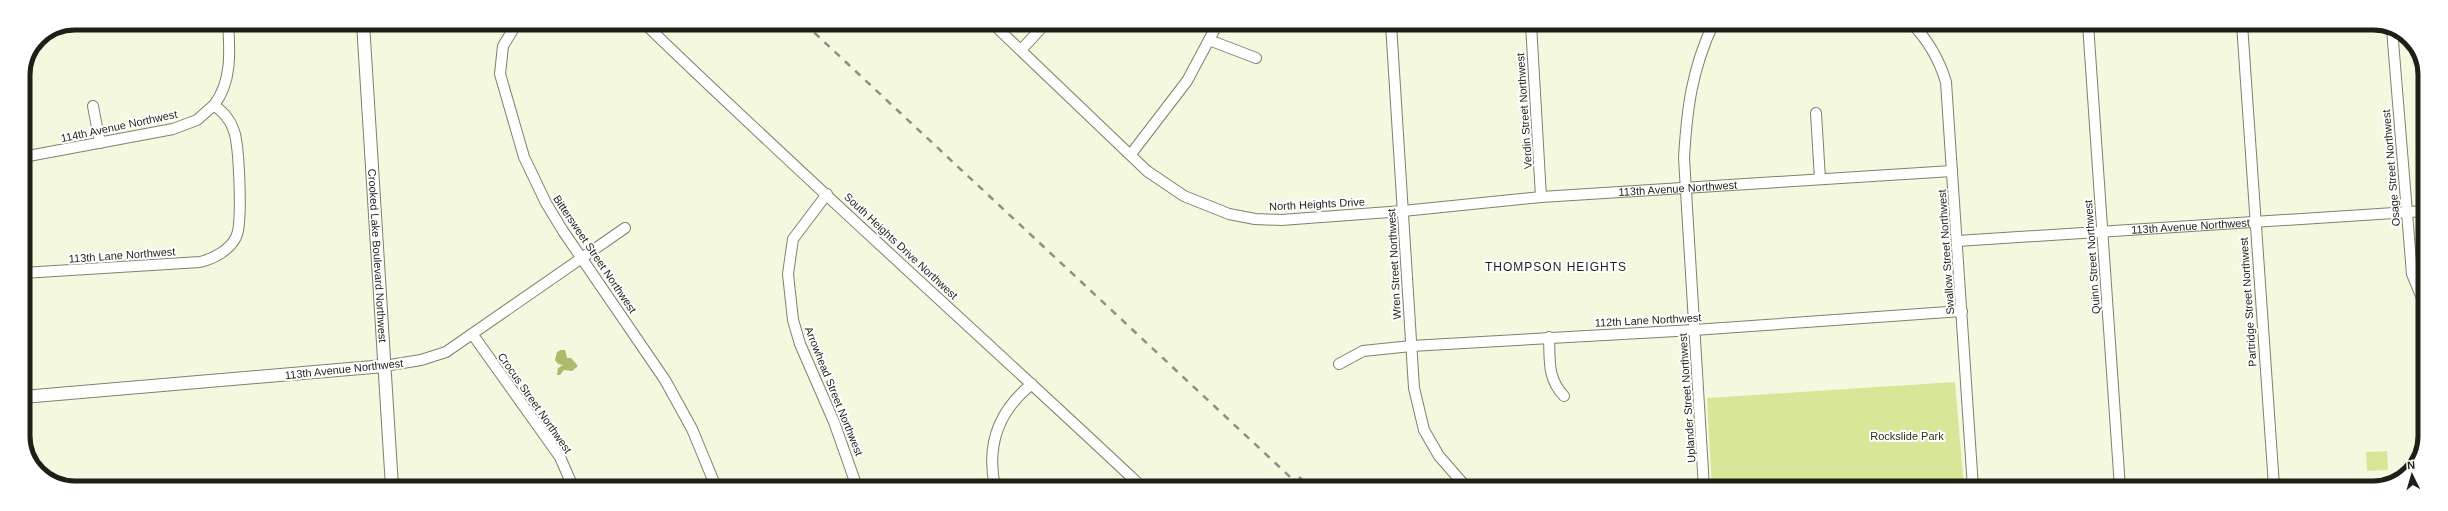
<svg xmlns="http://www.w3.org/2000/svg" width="2448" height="511" viewBox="0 0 2448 511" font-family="Helvetica,sans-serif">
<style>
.green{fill:#d8e698}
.water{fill:#adb96b}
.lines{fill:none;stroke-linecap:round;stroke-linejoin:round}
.minor-casing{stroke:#7e826c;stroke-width:12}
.tertiary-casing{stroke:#7e826c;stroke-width:14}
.minor{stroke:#fff;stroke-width:10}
.tertiary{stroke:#fff;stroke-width:12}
.rail{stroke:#8d917f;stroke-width:2.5;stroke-dasharray:7 7;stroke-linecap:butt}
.labels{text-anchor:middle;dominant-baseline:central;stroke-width:4;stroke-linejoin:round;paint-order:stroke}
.street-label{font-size:11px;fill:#1e2017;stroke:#fff}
.park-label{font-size:11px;fill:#2e3311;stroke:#fff}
.neighbourhood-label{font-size:12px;letter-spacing:1px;fill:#1e2017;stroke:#fff}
.rim{fill:none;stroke:#1e2017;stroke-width:5}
</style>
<rect width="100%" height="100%" fill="#f3f8df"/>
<path class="green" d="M 1955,382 L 1964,488 L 1712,488 L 1707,398 Z
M 2387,451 L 2388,470 L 2367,471 L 2366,452 Z"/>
<path class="water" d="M 561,350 L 565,350 L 567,358 L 571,358 L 578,366 L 572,371 L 564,370 L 560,375 L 557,375 L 558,368 L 563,365 L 558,364 L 555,360 L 557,352 Z"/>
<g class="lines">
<defs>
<g id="minor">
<path d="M 517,23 L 503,46 L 500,74 L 524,157 L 546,203 L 563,231 L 665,380 L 692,429 L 716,487"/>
<path d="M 644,23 C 807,181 977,332 1142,487"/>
<path id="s1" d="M 992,23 L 1147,171 L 1184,196 L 1229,214 L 1255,219 L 1281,220 L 1403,211 L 1541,197 L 1952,171"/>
<path d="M 1391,24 L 1414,388 L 1424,430 L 1439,456 L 1467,488"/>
<path d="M 1531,24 L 1541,197"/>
<path d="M 1912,24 C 1929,41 1939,59 1946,82 L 1973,488"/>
<path d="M 2088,24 L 2120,488"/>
<path d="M 2392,29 L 2412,274 L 2424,303"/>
<path d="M 1209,40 L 1256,58"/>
<path d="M 1021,50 L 1046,23"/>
<path d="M 93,106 L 100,143"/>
<path d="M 1816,113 L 1820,179"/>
<path d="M 1131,154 L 1187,81 L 1218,23"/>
<path d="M 23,157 L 173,129 L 197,120 L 214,105"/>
<path d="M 827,194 L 793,239 L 788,274 L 793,320 L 800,344 L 834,422 L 857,487"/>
<path id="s2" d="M 1957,241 L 2425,211"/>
<path d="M 23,273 L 200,262 C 213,259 230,250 236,237 C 243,224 239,145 234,131 C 230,119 224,113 214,105 C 232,82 230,51 228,23"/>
<path d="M 473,335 L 560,457 L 573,487"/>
<path d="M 1549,337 C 1550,360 1547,378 1564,396"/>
<path d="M 1339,364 L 1363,351 L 1411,346 L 1694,330 L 1962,311"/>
<path d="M 384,366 L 421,360 L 446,352 L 625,228"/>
<path d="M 995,487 C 986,445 998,411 1032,384"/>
<path d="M 1704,488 L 1684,158 C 1687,107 1692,70 1713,24"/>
<path d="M 2238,488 L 2274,486 L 2242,24"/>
</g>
<g id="tertiary">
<path id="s3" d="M 363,23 L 392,487"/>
<path d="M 23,397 L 384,366"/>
</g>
</defs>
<use href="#minor" class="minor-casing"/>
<use href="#tertiary" class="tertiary-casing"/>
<use href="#minor" class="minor"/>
<use href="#tertiary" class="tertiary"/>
<path class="rail" d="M 804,23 L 1302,488
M 1299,477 L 1311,488"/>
</g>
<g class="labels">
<g class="street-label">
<text transform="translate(1524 111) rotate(-94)">Verdin Street Northwest</text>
<text transform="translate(119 126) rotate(-12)">114th Avenue Northwest</text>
<text transform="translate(2391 168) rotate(-95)">Osage Street Northwest</text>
<text stroke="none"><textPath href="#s1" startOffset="758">113th Avenue Northwest</textPath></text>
<text transform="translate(1317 204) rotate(-3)">North Heights Drive</text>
<text stroke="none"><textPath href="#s2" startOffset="234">113th Avenue Northwest</textPath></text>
<text transform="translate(901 246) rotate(43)">South Heights Drive Northwest</text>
<text transform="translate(1946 252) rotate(-94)">Swallow Street Northwest</text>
<text transform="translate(595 254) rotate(56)">Bittersweet Street Northwest</text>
<text transform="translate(122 255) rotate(-4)">113th Lane Northwest</text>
<text stroke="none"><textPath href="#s3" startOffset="233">Crooked Lake Boulevard Northwest</textPath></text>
<text transform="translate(2092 257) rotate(-94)">Quinn Street Northwest</text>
<text transform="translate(1394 264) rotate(-93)">Wren Street Northwest</text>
<text transform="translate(2248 302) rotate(-94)">Partridge Street Northwest</text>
<text transform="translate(1648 320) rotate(-3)">112th Lane Northwest</text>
<text transform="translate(344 369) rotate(-6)">113th Avenue Northwest</text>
<text transform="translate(834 391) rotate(68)">Arrowhead Street Northwest</text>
<text transform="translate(1687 398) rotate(-94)">Uplander Street Northwest</text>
<text transform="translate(535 403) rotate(55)">Crocus Street Northwest</text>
</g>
<g class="park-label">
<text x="1907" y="436">Rockslide Park</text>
</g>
<g class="neighbourhood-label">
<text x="1556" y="267">THOMPSON HEIGHTS</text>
</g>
</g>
<path d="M0 0H2448V511H0ZM75 30H2373A45 45 0 0 1 2418 75V436A45 45 0 0 1 2373 481H75A45 45 0 0 1 30 436V75A45 45 0 0 1 75 30Z" fill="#fff" fill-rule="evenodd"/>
<path class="rim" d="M75 30H2373A45 45 0 0 1 2418 75V436A45 45 0 0 1 2373 481H75A45 45 0 0 1 30 436V75A45 45 0 0 1 75 30Z"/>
<g transform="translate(2412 475) rotate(355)" stroke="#ffffff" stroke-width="3" paint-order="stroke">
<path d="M0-3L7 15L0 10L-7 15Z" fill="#1e2017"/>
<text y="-6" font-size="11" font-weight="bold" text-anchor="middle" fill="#1e2017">N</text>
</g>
</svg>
